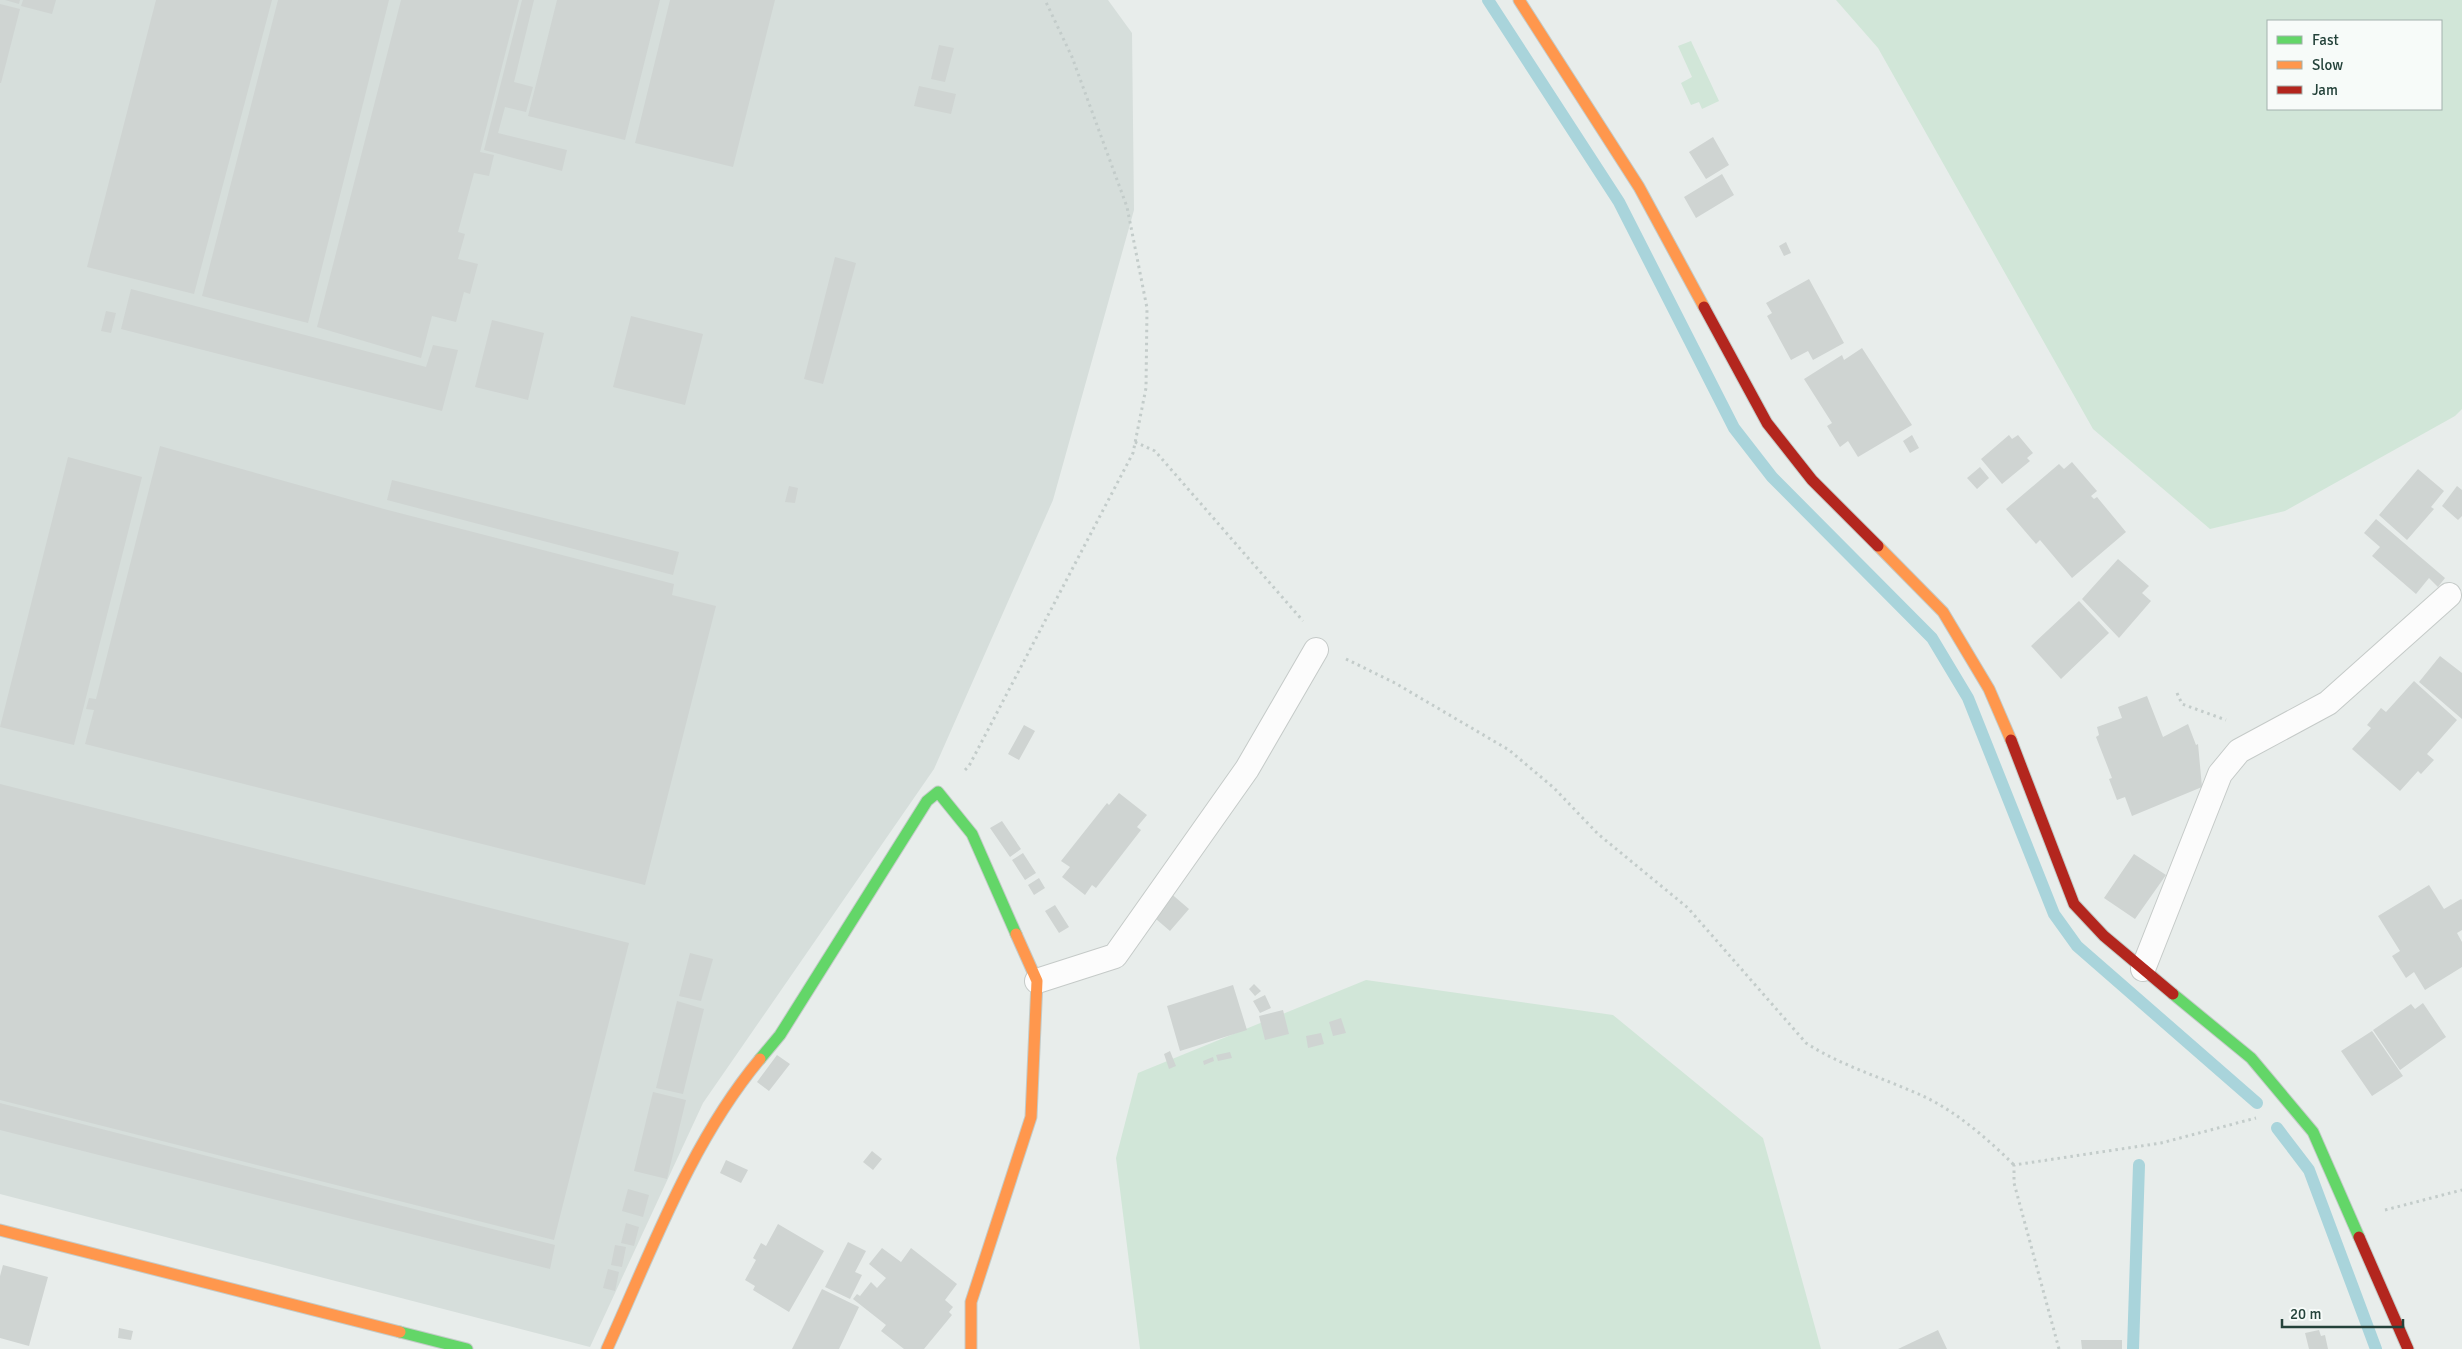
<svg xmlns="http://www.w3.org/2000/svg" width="2462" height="1349" viewBox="0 0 2462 1349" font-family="Signika,sans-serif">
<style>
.built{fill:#d6dedb}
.green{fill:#d1e6d8;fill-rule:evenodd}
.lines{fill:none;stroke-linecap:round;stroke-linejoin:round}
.stream{stroke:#a9d4db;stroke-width:12}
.building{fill:#cfd4d2}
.lane-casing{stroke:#c5cac8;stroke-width:26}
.fast-casing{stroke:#c3cbc8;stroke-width:13}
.slow-casing{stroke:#c3cbc8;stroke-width:13}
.jam-casing{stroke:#c3cbc8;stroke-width:13}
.path{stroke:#c3ccca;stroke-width:3;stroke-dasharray:2.5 4;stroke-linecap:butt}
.lane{stroke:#fcfcfc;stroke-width:24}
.fast{stroke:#63d668;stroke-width:11}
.slow{stroke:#ff974d;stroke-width:11}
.jam{stroke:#b3261e;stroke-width:11}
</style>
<rect width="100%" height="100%" fill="#e8edeb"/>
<path class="built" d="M 0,0 L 1108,0 L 1132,33 L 1134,210 L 1053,500 L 934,769 L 703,1103 L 590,1347 L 0,1194 Z"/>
<path class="green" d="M 1836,0 L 2462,0 L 2462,409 L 2455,416 L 2285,511 L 2210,529 L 2093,429 L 1878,48 ZM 2268,21 L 2441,21 L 2441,109 L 2268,109 Z
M 1691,41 L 1719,101 L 1702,109 L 1699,102 L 1691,105 L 1681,83 L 1692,77 L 1678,46 Z
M 1366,980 L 1613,1015 L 1763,1138 L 1821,1349 L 1140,1349 L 1116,1158 L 1138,1073 Z"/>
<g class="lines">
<path class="stream" d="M 1488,0 L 1619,202 L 1734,428 L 1772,477 L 1932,638 L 1968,698 L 2054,914 L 2077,946 L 2257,1103
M 2277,1128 L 2309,1170 L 2376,1349
M 2133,1349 L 2139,1165"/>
</g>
<path class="building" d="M 5,0 L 20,0 L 19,4 Z
M 23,0 L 56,0 L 52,14 L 21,6 Z
M 156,0 L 272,0 L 194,294 L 87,267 Z
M 278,0 L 389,0 L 308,323 L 202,296 Z
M 401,0 L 519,0 L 480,152 L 494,155 L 489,176 L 474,173 L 458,232 L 465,234 L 458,259 L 478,264 L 470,294 L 464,292 L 456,322 L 432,316 L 421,358 L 317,327 Z
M 522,0 L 534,0 L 514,82 L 533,87 L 526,112 L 505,107 L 498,133 L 567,150 L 562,171 L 484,150 Z
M 557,0 L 660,0 L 625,140 L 528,116 Z
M 670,0 L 775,0 L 733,167 L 635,143 Z
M 0,4 L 20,9 L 1,83 L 0,83 Z
M 939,45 L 954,48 L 945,82 L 931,79 Z
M 919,86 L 956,94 L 951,114 L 914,106 Z
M 1713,137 L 1729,165 L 1706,179 L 1689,152 Z
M 1722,174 L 1734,195 L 1696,218 L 1684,197 Z
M 1786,242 L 1791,253 L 1784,256 L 1779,246 Z
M 835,257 L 856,263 L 823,384 L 804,379 Z
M 1809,279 L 1844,343 L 1813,360 L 1808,351 L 1791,360 L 1767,316 L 1772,313 L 1766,303 Z
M 131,289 L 426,367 L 433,345 L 458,350 L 442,411 L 121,329 Z
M 106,311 L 116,313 L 111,333 L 101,331 Z
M 631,316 L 703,334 L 685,405 L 613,387 Z
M 492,320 L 544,333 L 528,400 L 475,387 Z
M 1862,348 L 1912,425 L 1858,457 L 1848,441 L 1840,447 L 1827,426 L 1832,423 L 1804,379 L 1842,355 L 1844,360 Z
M 1912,435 L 1919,448 L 1910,453 L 1903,441 Z
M 2009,435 L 2012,439 L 2018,435 L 2033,453 L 2027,458 L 2030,461 L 2002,484 L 1981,459 Z
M 160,446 L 384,509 L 674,584 L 672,595 L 716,606 L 645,885 L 85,744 L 94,710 L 86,709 L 89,698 L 96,699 Z
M 68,457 L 142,477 L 74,745 L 0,727 Z
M 2072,462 L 2097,491 L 2091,496 L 2094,499 L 2097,497 L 2126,532 L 2072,578 L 2040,540 L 2036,544 L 2006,509 L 2059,464 L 2064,469 Z
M 1980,467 L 1989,478 L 1977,489 L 1967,478 Z
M 2418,469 L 2444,491 L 2431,507 L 2434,509 L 2407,540 L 2379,515 Z
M 392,480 L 679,552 L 673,575 L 387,500 Z
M 789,486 L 798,488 L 795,503 L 785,502 Z
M 2457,486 L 2462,490 L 2462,516 L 2458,520 L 2442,506 Z
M 2376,519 L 2445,578 L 2438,587 L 2429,578 L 2416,594 L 2372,556 L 2380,547 L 2364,533 Z
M 2118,559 L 2149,586 L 2142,593 L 2151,601 L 2119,638 L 2082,599 Z
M 2079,601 L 2109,633 L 2061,679 L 2031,646 Z
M 2440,656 L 2462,673 L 2462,719 L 2419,682 Z
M 2414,681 L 2457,720 L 2427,754 L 2434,760 L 2421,774 L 2418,771 L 2400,791 L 2352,749 L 2371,728 L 2367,725 L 2381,708 L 2386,712 Z
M 2147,696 L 2163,737 L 2188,724 L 2196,745 L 2198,744 L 2202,787 L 2132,816 L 2125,797 L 2117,800 L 2109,779 L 2112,778 L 2096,737 L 2099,735 L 2097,727 L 2122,718 L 2118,707 Z
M 1024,725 L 1035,731 L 1019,760 L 1008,754 Z
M 0,784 L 629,943 L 554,1240 L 0,1100 Z
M 1119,793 L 1147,815 L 1137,827 L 1141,830 L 1096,888 L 1092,885 L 1085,895 L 1062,877 L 1070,867 L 1061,861 L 1107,803 L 1109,805 Z
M 1002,821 L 1021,849 L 1010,857 L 990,828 Z
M 1023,853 L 1036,873 L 1025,880 L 1012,860 Z
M 2134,854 L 2166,875 L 2135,919 L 2104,898 Z
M 1039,878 L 1045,888 L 1034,895 L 1028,885 Z
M 2429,885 L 2444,909 L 2461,899 L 2462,900 L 2462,930 L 2457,933 L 2462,942 L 2462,967 L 2425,990 L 2414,972 L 2406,978 L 2392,956 L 2400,951 L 2378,916 Z
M 1168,891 L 1189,909 L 1170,931 L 1149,913 Z
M 1055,905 L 1069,927 L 1059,933 L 1045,911 Z
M 690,953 L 713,959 L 701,1001 L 679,996 Z
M 1254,984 L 1261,991 L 1255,996 L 1249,989 Z
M 1233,985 L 1247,1030 L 1180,1051 L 1167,1006 Z
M 1265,995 L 1271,1008 L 1260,1013 L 1253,1001 Z
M 677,1001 L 704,1009 L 683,1094 L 656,1088 Z
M 2423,1003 L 2446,1037 L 2400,1070 L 2373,1030 L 2411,1004 L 2415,1009 Z
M 1283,1010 L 1289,1034 L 1265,1040 L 1259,1016 Z
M 1341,1018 L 1346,1033 L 1333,1036 L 1329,1022 Z
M 2372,1031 L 2403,1076 L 2372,1096 L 2341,1051 Z
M 1321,1033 L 1324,1044 L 1308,1048 L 1306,1036 Z
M 1170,1051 L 1176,1066 L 1169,1069 L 1164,1054 Z
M 1230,1052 L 1232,1058 L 1218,1061 L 1216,1055 Z
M 777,1055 L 790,1064 L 769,1091 L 757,1082 Z
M 1213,1057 L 1214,1061 L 1204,1065 L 1203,1061 Z
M 653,1092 L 686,1100 L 667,1179 L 634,1171 Z
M 0,1103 L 555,1245 L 550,1269 L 0,1130 Z
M 872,1151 L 882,1159 L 873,1170 L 863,1162 Z
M 726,1160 L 748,1170 L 741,1183 L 720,1173 Z
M 628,1189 L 649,1195 L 643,1217 L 622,1211 Z
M 626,1223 L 639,1227 L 634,1246 L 621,1243 Z
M 778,1224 L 824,1251 L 789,1312 L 753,1290 L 755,1286 L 745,1280 L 756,1260 L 753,1258 L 761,1243 L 766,1246 Z
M 848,1242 L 866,1251 L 855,1272 L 862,1275 L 850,1299 L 825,1287 Z
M 615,1245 L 626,1247 L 622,1267 L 611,1265 Z
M 882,1248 L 901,1262 L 911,1248 L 957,1284 L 945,1300 L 953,1307 L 949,1312 L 952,1315 L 924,1349 L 904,1349 L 881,1331 L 886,1325 L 853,1299 L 857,1294 L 860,1296 L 871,1282 L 877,1288 L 886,1278 L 869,1264 Z
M 3,1265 L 48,1277 L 29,1346 L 0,1338 L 0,1276 Z
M 608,1269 L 619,1272 L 615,1291 L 603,1288 Z
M 822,1289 L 859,1307 L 839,1349 L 792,1349 Z
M 119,1328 L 133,1331 L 131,1340 L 118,1338 Z
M 1938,1330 L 1947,1349 L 1898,1349 Z
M 2319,1330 L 2321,1336 L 2325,1335 L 2328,1349 L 2309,1349 L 2305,1333 Z
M 2081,1340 L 2122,1340 L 2122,1349 L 2082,1349 Z"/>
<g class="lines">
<defs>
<path id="lane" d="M 2143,969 L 2220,774 L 2239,751 L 2328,703 L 2449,595
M 1037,981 L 1115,956 L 1247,769 L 1316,650"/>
<path id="fast" d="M 2173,994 L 2251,1058 L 2313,1132 L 2359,1237
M 760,1059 L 780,1035 L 927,801 L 938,792 L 972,834 L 1016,934
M 400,1332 L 467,1349"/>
<path id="slow" d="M 1519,0 L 1639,187 L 1704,307
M 1878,546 L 1943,612 L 1989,689 L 2011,740
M 0,1230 L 400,1332
M 607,1349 C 652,1250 690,1143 760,1059
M 971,1349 L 971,1302 L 1031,1117 L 1037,981 L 1016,934"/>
<path id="jam" d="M 1704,307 L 1767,423 L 1812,480 L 1878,546
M 2011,740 L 2074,904 L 2104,936 L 2173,994
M 2359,1237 L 2408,1349"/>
</defs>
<use href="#lane" class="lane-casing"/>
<use href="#fast" class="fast-casing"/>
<use href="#slow" class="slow-casing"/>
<use href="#jam" class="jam-casing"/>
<path class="path" d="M 1135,442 L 1155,451 L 1303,621
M 1346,659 L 1395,683 L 1509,750 L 1554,788 L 1598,834 L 1688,908 L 1806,1043 C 1843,1067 1887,1079 1927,1098 C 1958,1113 1990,1141 2014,1165
M 2177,693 L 2182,704 L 2226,720
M 965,770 L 969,766 L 1133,453 L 1146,388 L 1147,308 L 1127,207 L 1072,57 L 1045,0
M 2385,1210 L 2462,1190
M 2059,1349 L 2014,1183 L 2014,1165 L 2161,1143 L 2256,1118"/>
<use href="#lane" class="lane"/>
<use href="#fast" class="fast"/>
<use href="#slow" class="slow"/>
<use href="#jam" class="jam"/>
</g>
<rect x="2267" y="20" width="175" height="90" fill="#f7fbf9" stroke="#a3b1ad"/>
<rect x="2277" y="36" width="25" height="8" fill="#63d668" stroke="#a3b1ad"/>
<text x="2312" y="45" font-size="15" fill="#24423a">Fast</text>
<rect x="2277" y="61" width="25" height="8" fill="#ff974d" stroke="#a3b1ad"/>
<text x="2312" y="70" font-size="15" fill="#24423a">Slow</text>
<rect x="2277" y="86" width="25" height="8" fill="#b3261e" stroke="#a3b1ad"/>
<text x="2312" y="95" font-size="15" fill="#24423a">Jam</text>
<path d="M2282 1319v8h121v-8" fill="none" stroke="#24423a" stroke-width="2.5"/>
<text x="2290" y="1319" font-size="15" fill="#24423a" stroke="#f7fbf9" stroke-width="4" paint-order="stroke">20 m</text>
</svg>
